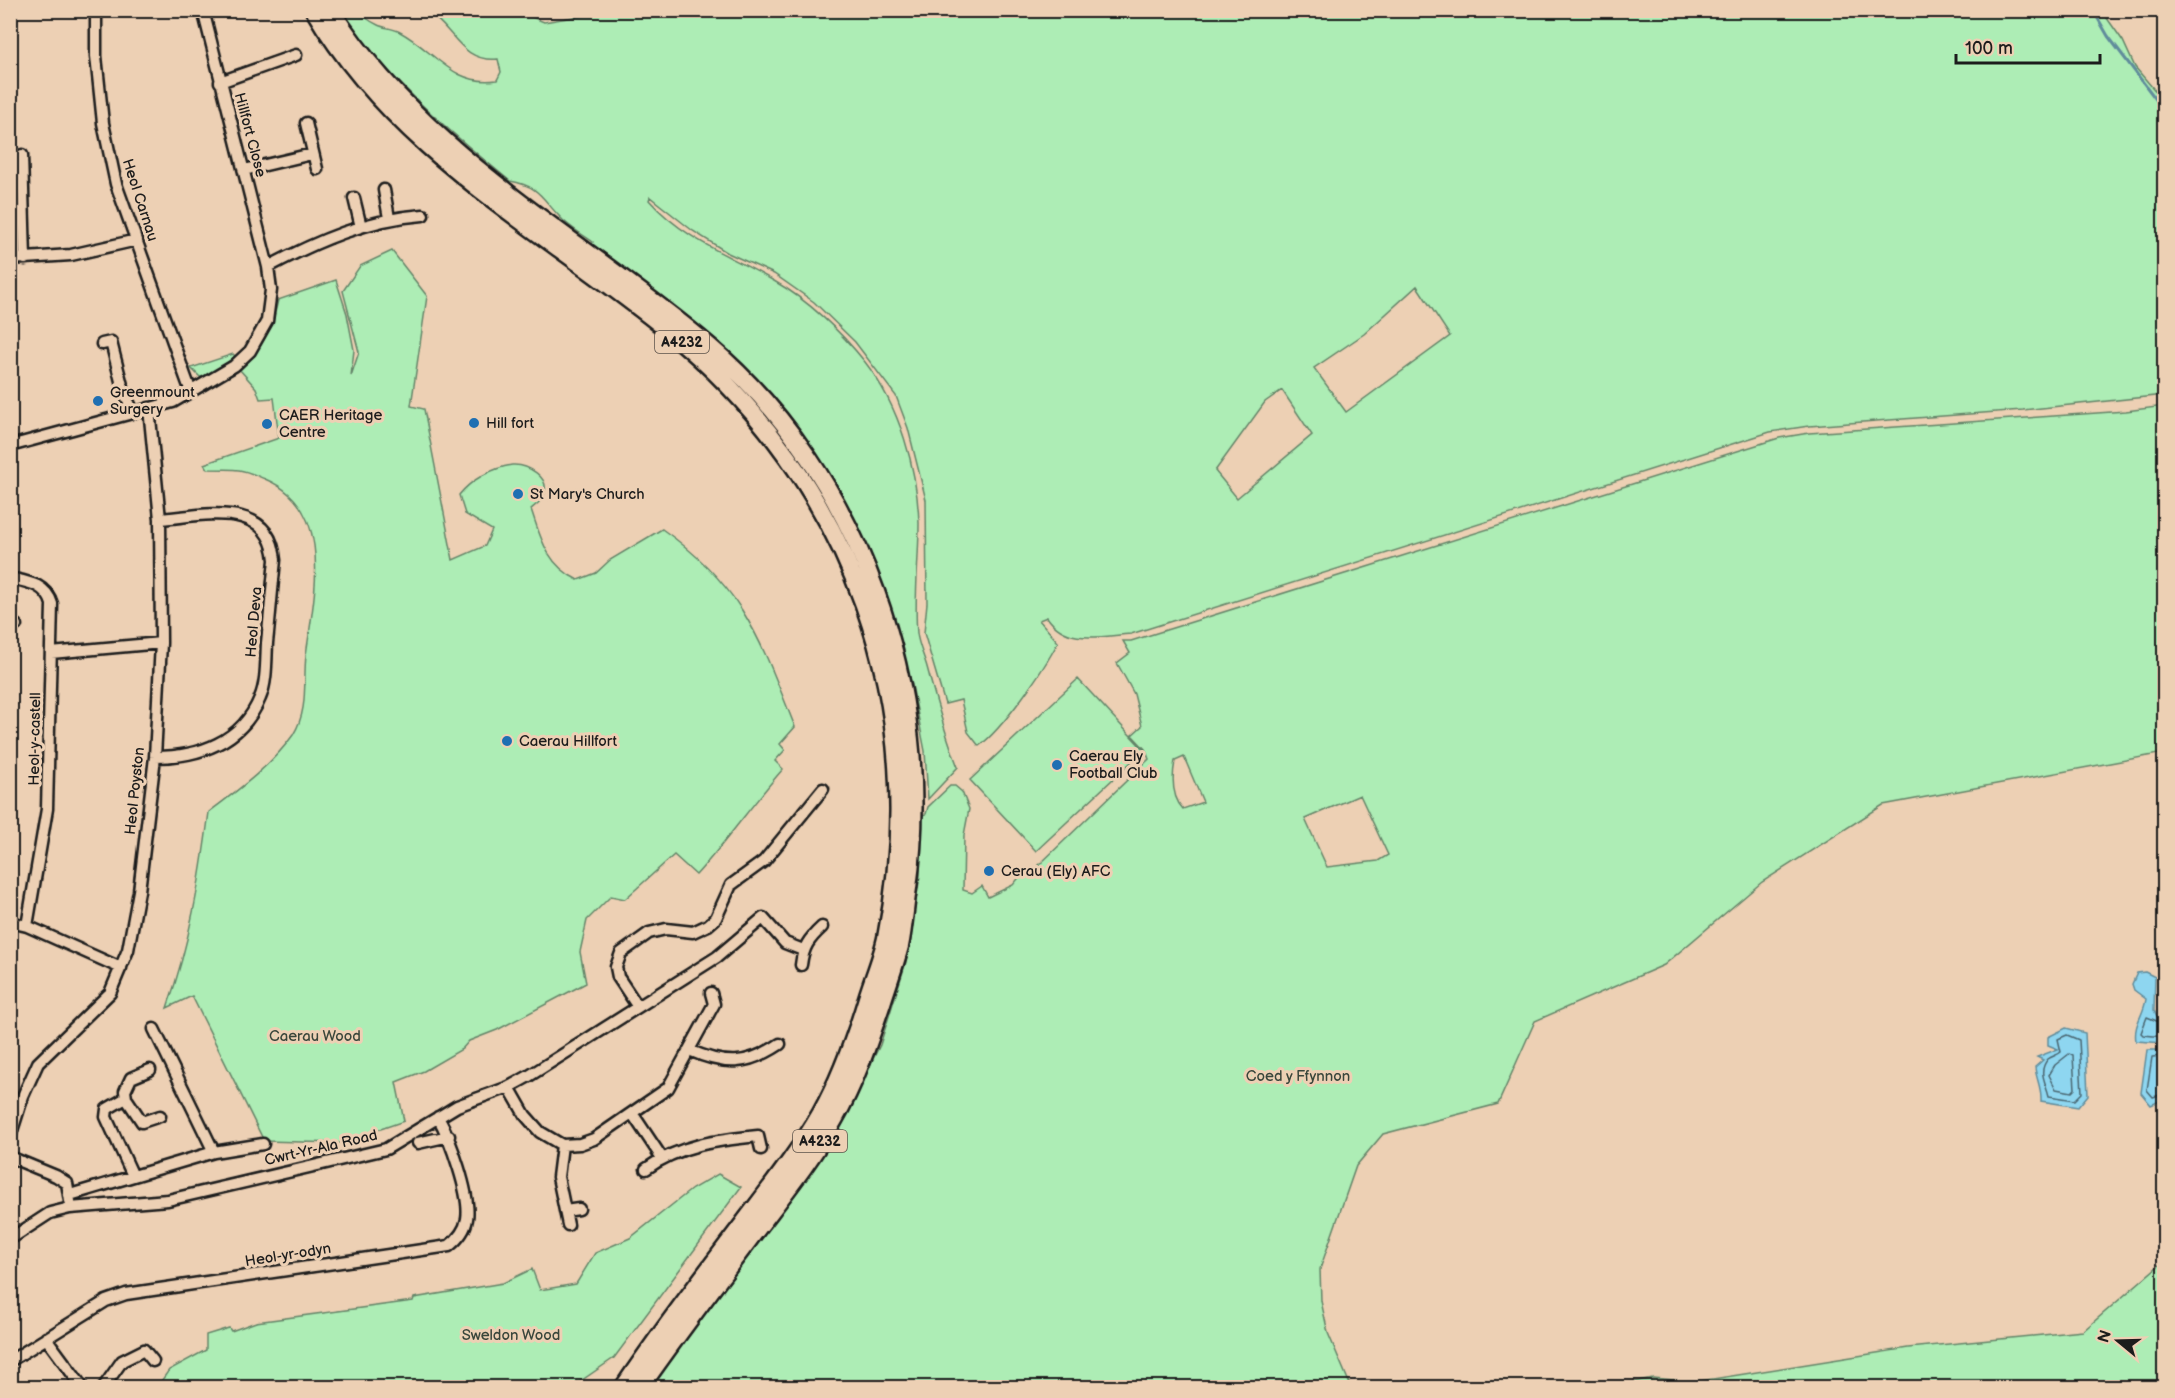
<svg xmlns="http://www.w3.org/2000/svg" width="2175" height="1398" viewBox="0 0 2175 1398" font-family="'Balsamiq Sans',sans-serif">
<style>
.green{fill:#adedb5;stroke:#648468;stroke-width:1.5;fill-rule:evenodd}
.water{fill:#8ed6f0;stroke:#608c9b;stroke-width:1.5}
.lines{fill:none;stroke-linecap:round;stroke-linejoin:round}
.shore{stroke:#4a6671;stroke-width:1.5}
.stream{stroke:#608c9b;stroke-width:3}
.minor-casing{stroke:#1c1c1c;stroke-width:15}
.primary-casing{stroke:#1c1c1c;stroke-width:21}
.minor{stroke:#edd0b4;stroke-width:10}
.primary{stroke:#edd0b4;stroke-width:16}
.poi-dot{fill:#1f6fb2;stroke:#edd0b4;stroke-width:2}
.labels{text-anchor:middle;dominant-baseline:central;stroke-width:6;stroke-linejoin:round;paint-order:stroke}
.shield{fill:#edd0b4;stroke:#5b524a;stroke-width:1.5}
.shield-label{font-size:14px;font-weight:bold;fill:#1c1c1c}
.street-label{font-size:15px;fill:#1c1c1c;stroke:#edd0b4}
.poi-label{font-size:15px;fill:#1c1c1c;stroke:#edd0b4;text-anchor:start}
.park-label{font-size:15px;fill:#39463b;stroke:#edd0b4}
</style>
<rect width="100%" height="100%" fill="#edd0b4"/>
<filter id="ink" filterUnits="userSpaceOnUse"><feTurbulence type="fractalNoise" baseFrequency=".0167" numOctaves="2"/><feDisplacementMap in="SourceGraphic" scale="12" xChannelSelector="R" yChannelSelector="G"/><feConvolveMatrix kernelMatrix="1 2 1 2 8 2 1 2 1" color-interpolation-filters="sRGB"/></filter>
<g filter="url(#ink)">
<path class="green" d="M 597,10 L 2102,11 L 2123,41 L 2135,67 L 2164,101 L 2164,395 L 2023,410 L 1809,426 L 1770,432 L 1131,634 C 1100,636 1067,646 1047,617 L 1039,620 L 1058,642 C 1045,668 1002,730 979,746 L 968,732 L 961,700 L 945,704 L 924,633 L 927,603 L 926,500 L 908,428 L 896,396 L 855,342 L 814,302 L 774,274 L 728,253 L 693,231 L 650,197 L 649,200 C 683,239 731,256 774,281 C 808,300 841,332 865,362 C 900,407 917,468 919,523 C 919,560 914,597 917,633 C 918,644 924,656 927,667 C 936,701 945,734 958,767 L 928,799 L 925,751 L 912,685 L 891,611 L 860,535 L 733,358 L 676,308 L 591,247 L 593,242 C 582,234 568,227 559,216 C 541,197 539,186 510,181 C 446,129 388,79 340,11 C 364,10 359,16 378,25 C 384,28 393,28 400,32 C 434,50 453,87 497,80 L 501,72 L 498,59 C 460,63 453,26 426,11 L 517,11 L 544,22 L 597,13 ZM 1417,286 L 1450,336 L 1346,412 L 1314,368 L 1364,334 ZM 1282,390 L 1312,435 L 1237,498 L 1215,471 L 1265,402 Z
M 392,251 L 427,296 L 411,406 L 424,409 L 453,560 L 485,546 L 492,530 L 465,514 L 459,495 C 471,480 492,468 512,465 C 527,464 551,477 544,495 C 542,501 536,505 531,509 C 541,540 548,566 578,580 L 596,573 L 610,560 L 662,529 C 743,586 760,639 795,727 L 780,744 L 785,750 L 775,761 L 783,769 C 752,804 727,841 696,875 L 674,855 L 625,899 L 611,896 L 587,920 L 580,952 L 586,983 L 497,1030 L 469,1041 L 462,1049 L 424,1071 L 396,1082 L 404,1121 L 340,1143 L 264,1141 L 192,996 L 167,1008 C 190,942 200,881 209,812 C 238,790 272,765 293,735 C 309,710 303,681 306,655 C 314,596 336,508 265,479 C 257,476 248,471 239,470 C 229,469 218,469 207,469 L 204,464 L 279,438 L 274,398 L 260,399 L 256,388 L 240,370 C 262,349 272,329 278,300 L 336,280 L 347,314 L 354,350 L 351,376 L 359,352 L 343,291 L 360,266 Z
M 233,354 L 235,356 C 226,364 212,376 200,377 L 191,368 Z
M 2164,406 L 2164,753 L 1883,805 L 1762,882 L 1664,965 L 1535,1021 L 1498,1104 L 1383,1134 L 1356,1166 L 1320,1269 L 1321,1301 L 1328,1333 L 1351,1387 L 647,1388 L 846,1113 L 880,1045 L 906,962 L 920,876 L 922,815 L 926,814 L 928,807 L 950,786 L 955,786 L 962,792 L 969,809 L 964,835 L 963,890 L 972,893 L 982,886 L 988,897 L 1013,885 L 1026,869 L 1034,876 L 1043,870 L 1039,865 L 1149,759 L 1145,749 L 1132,735 L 1142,726 L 1134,694 L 1117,663 L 1130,653 L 1123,641 L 1131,641 L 1779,438 L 1809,433 L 2126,411 ZM 1184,757 L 1203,802 L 1183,809 C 1171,796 1172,777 1175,761 ZM 1360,795 L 1388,855 L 1378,861 L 1327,867 L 1305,819 Z
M 1078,679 L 1144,750 L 1036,851 L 970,780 Z
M 718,1174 L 741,1187 L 614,1358 L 572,1387 L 157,1387 L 169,1370 L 206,1350 L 206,1335 L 229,1328 L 231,1331 L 256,1322 L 413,1301 L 414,1298 L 503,1283 L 532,1269 L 540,1290 L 576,1284 L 595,1253 L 630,1238 L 692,1189 Z
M 2164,1261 L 2164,1387 L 1607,1387 L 1653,1378 L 1694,1382 L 1908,1348 L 2083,1331 Z"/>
<path class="water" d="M 2145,972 L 2155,977 L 2154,1010 L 2157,1016 L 2164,1018 L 2164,1043 L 2136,1041 C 2133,1024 2144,1015 2146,999 L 2134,990 L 2132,984 L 2137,973 Z
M 2066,1028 L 2085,1033 L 2088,1095 L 2078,1107 L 2041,1101 C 2042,1088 2036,1079 2035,1067 L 2043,1060 L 2037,1057 L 2058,1049 L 2048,1045 L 2048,1037 Z
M 2147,1050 L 2164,1050 L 2164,1099 L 2151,1105 L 2141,1093 Z"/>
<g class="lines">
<path class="shore" d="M 2164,1024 L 2147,1017 L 2141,1033 L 2143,1035 L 2164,1037
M 2067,1035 L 2079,1040 L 2082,1093 L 2075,1100 L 2049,1096 C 2046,1082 2037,1072 2048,1059 C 2052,1056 2058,1055 2061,1052 L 2058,1039 Z
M 2069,1054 L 2073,1056 L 2075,1089 L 2072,1092 L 2056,1089 L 2049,1075 L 2055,1065 Z
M 2164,1056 L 2152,1057 L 2147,1090 L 2153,1097 L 2164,1094"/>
<path class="stream" d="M 2093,10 L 2108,36 L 2164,110"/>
<defs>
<path id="minor" d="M 96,10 L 96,56 L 103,123 L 116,184 L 191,392
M 203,10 L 268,267
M 220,82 L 296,55
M 306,123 L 317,169
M 22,155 L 25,259
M 244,170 L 312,154
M 384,190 L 389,218
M 354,198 L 361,227
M 10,259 L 71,255 L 137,240
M 102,344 L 111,342 L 123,389 L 133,412
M 10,446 L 173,402 L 234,366 L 250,351 L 267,321 L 271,290 L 268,267 C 317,241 368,219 423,215
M 10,578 C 28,582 46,584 52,604 L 47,809 L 27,926
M 10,625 L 16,625
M 51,653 L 161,643
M 155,757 C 199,757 242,742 260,698 C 267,682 266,660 267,643 C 270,615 272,588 275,560 C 270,498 203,516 160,519
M 10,922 L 27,926 L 121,968
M 801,965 C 803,947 809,939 822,927
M 638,1007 L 618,977 L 616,967 L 621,953 L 649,933 L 666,929 L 693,932 L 708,925 L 716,918 L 731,885 L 764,861 L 823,789
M 154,1029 L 214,1152
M 689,1050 C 725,1066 747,1066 780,1044
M 509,1087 L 525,1115 L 540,1132 L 562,1145 L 580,1144 L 594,1139 L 668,1088 L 714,1004 L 711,993
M 126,1098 L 125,1091 L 131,1078 L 150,1070
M 632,1113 L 662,1158
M 10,1137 L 23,1096 L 38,1063 L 110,993 L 128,950 L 139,891 L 155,757 L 161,643 L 160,519 L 149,408
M 418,1143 L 449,1136
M 562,1145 L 558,1177 L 568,1225
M 10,1157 L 56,1176 L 67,1183 L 70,1201
M 646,1169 C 679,1145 718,1140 758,1136 L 761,1149
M 133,1176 L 106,1117 L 107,1109 L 126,1098 L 142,1122 L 160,1116
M 70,1195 L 214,1152 L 263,1144
M 565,1211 L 579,1209
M 10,1239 L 50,1213 L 70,1208 L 168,1200 L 386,1149 L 457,1106 L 509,1087 L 529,1076 L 717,957 L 763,918 L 785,943 L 803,950
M 46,1338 L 83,1388
M 10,1361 L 106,1301 L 126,1294 L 449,1246 C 458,1239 465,1231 467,1219 C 471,1196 450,1138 438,1117
M 103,1388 L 122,1361 L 144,1350 L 153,1361"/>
<path id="primary" d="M 314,10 C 397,153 546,231 670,332 C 854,482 931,707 886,938 C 882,957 874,976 868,995 C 856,1035 841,1077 821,1113 C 799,1152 770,1188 743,1224 C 702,1278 661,1331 623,1388
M 331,10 C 423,156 581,237 709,346 C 862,476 935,691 908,888 C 905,907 904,927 900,946 C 895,965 888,984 882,1003 C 869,1042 855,1084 834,1120 C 813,1157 786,1191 761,1224 C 720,1278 679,1332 640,1388"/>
</defs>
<use href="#minor" class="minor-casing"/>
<use href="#primary" class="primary-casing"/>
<use href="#minor" class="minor"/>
<use href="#primary" class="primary"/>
</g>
</g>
<g class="poi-dot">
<circle cx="98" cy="401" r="6"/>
<circle cx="474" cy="423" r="6"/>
<circle cx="267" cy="424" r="6"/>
<circle cx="518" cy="494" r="6"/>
<circle cx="507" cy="741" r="6"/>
<circle cx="1057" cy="765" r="6"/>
<circle cx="989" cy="871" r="6"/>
</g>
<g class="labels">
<g class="shield">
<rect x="655" y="331" width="54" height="22" rx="4.5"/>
<rect x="793" y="1130" width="54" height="22" rx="4.5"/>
</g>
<g class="shield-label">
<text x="682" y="342">A4232</text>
<text x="820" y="1141">A4232</text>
</g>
<g class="street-label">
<text transform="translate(250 135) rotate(75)">Hillfort Close</text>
<text transform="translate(140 200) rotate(72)">Heol Carnau</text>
<text transform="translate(254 622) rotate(-85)">Heol Deva</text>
<text transform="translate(35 739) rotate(-89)">Heol-y-castell</text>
<text transform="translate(135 791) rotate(-84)">Heol Poyston</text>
<text transform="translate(321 1148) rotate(-13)">Cwrt-Yr-Ala Road</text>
<text transform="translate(288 1255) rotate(-9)">Heol-yr-odyn</text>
</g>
<g class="poi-label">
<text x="110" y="392">Greenmount<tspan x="110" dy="17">Surgery</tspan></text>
<text x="279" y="415">CAER Heritage<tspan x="279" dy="17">Centre</tspan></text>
<text x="486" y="423">Hill fort</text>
<text x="530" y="494">St Mary's Church</text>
<text x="519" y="741">Caerau Hillfort</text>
<text x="1069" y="756">Caerau Ely<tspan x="1069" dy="17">Football Club</tspan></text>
<text x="1001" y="871">Cerau (Ely) AFC</text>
</g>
<g class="park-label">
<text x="315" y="1036">Caerau Wood</text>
<text x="1298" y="1076">Coed y Ffynnon</text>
<text x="511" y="1335">Sweldon Wood</text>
</g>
</g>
<rect width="2175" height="1398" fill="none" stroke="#edd0b4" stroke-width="36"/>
<rect x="18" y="18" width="2139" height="1362" fill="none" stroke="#1c1c1c" stroke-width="2" filter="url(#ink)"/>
<g transform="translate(2118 1341) rotate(289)" stroke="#edd0b4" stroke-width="4.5" paint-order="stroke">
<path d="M0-4.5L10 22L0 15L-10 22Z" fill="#1c1c1c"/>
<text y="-9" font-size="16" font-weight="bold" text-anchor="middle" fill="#1c1c1c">N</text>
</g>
<path d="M1956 54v9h144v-9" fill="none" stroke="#1c1c1c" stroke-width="3"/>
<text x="1965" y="54" font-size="18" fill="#1c1c1c" stroke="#edd0b4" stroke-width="4.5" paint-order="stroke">100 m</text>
</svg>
